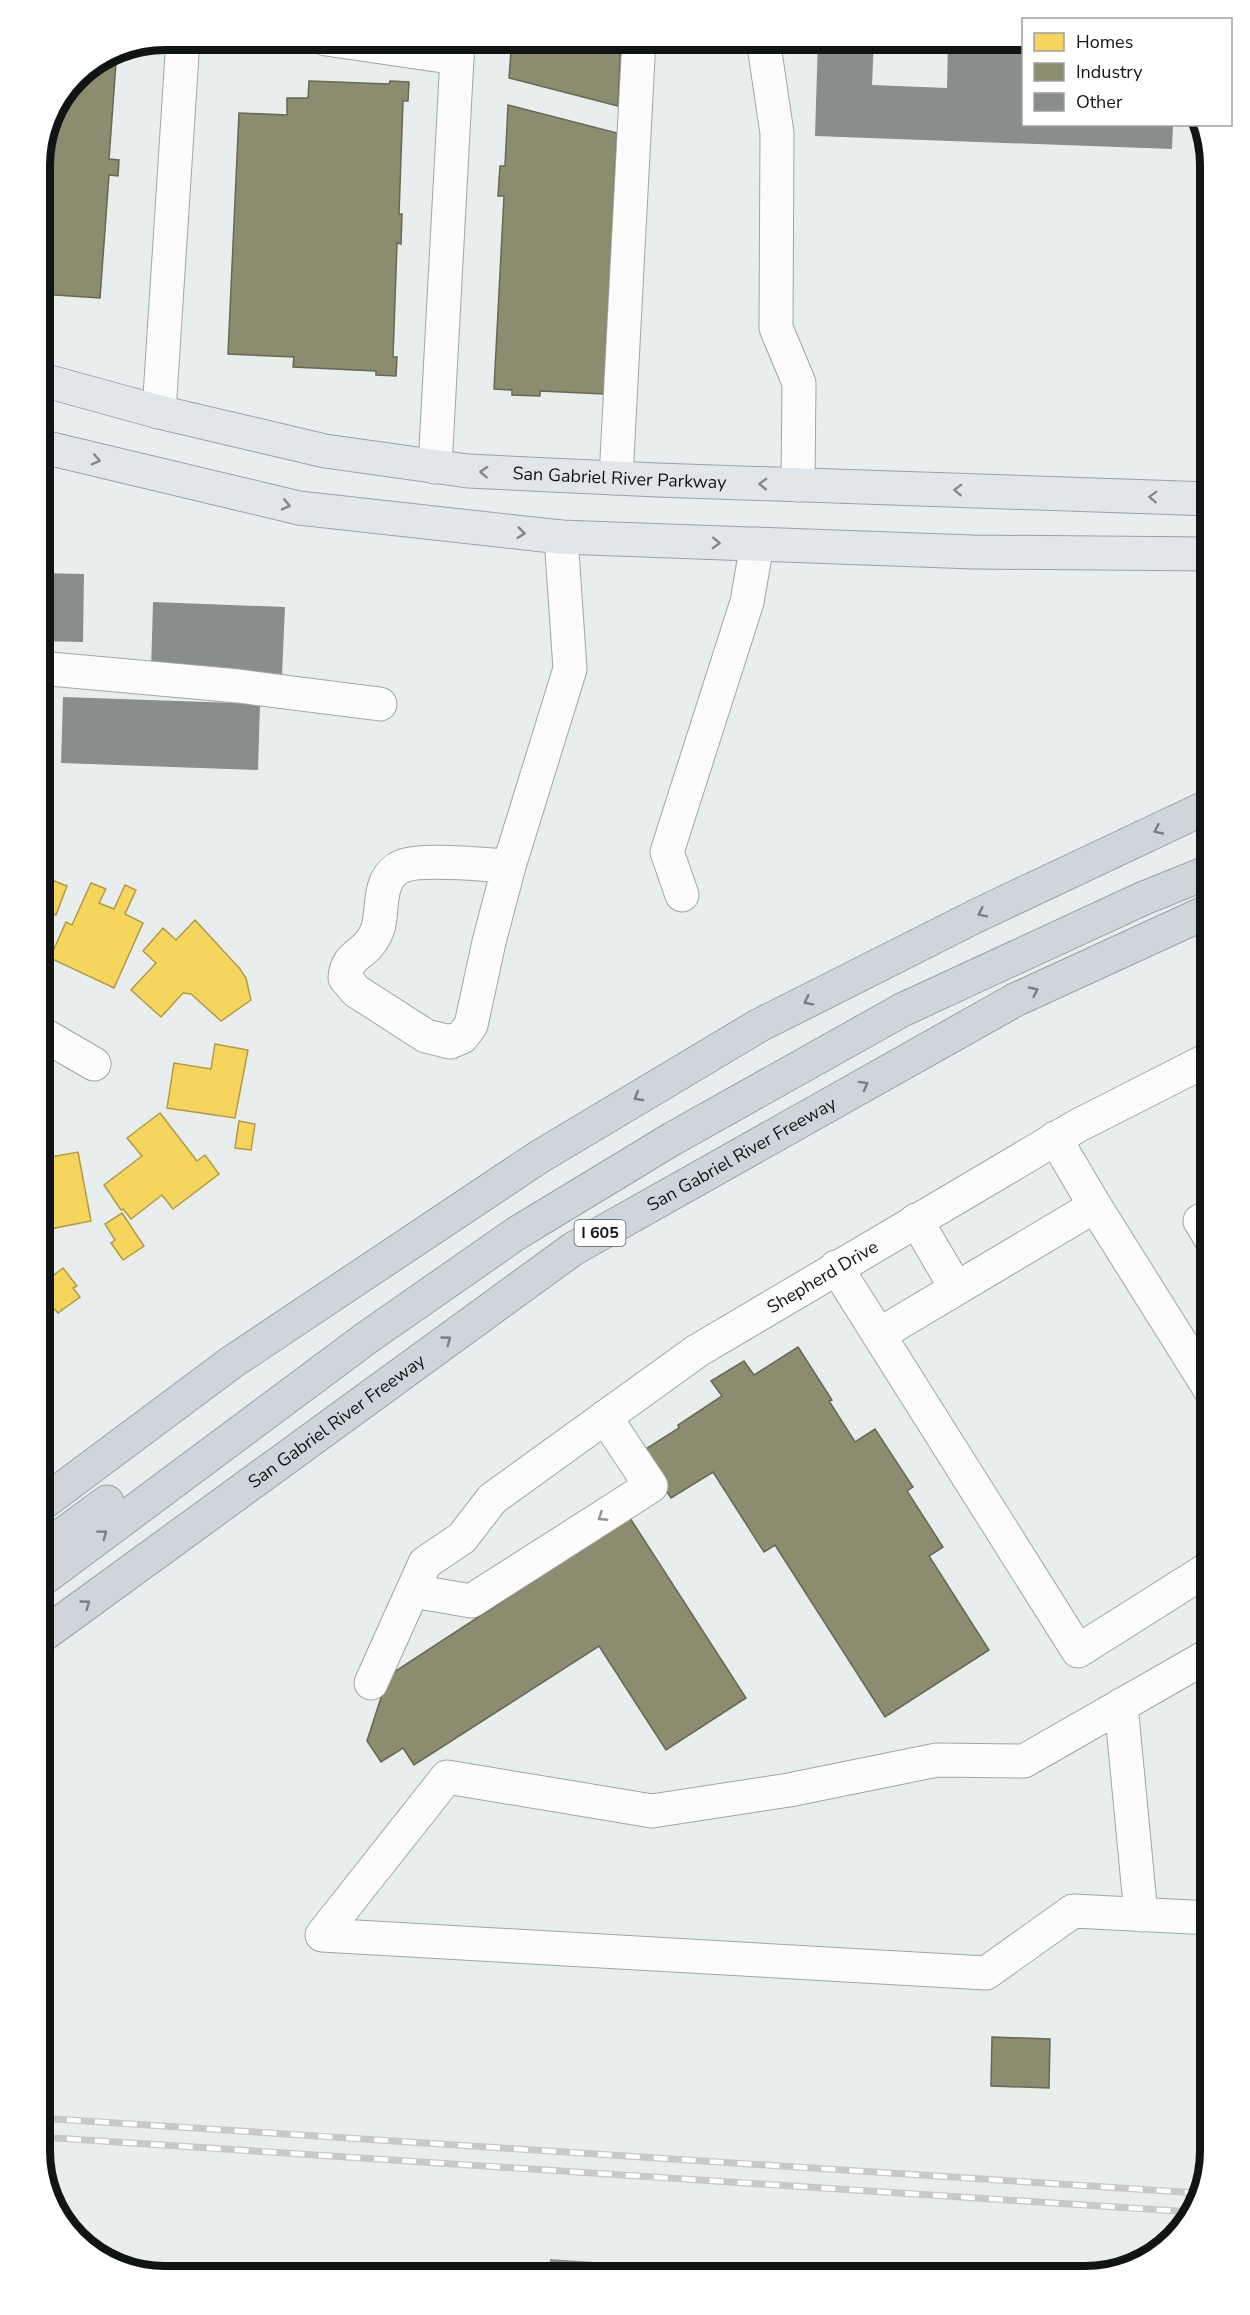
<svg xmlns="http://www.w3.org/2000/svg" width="1250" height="2315" viewBox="0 0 1250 2315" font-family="'Nunito Sans',sans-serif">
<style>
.green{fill:#c8dbc5}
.homes{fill:#f6d55c;stroke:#b19b47;stroke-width:1.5}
.industry{fill:#8c8c6e;stroke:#676853;stroke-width:1.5}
.building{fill:#898d8d}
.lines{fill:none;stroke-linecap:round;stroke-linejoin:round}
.minor-casing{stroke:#a0a5a5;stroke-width:35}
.major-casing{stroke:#97a2a8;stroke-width:35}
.highway-casing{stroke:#97a2a8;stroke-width:35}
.minor{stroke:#fcfcfc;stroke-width:33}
.major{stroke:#e0e6e9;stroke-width:33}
.highway{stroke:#ced6dc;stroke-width:33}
.rail-casing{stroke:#c6c8c9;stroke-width:7}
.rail{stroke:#fff;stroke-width:4.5;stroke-dasharray:14;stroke-linecap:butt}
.oneway{stroke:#82888a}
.oneway2{stroke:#787f82}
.oneway3{stroke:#929494}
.labels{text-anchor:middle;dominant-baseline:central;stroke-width:6;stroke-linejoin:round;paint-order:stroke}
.shield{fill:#fff;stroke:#585a5b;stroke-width:1.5}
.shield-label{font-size:16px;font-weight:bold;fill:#101415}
.street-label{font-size:18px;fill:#101415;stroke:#fff}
.rim{fill:none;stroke:#101415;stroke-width:8}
</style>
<rect width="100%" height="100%" fill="#e8eeee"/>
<path class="green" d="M 122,2264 L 394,2276 L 157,2276 Z"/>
<path class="homes" d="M 39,875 L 67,886 L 56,915 L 39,909 Z
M 91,883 L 106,889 L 99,903 L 114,909 L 125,885 L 136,890 L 125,914 L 143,923 L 114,988 L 50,958 L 66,922 L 72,925 Z
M 195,920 L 240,969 L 246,978 L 251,1000 L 221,1021 L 191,994 L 183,993 L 161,1017 L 131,990 L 156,963 L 143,951 L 163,928 L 176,940 Z
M 215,1044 L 248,1050 L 235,1118 L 167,1108 L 174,1063 L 211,1069 Z
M 160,1113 L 197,1161 L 205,1155 L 219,1174 L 173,1209 L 162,1195 L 131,1219 L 123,1209 L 121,1210 L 104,1185 L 142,1156 L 127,1138 Z
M 239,1121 L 255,1124 L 251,1150 L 235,1148 Z
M 46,1133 L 51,1157 L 78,1152 L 91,1221 L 50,1229 L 48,1218 L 39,1220 L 39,1134 Z
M 122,1213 L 144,1246 L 123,1260 L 111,1243 L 115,1240 L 105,1224 Z
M 63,1268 L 77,1286 L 73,1288 L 80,1297 L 58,1313 L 39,1292 L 39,1286 Z"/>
<path class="industry" d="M 505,39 L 621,39 L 618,106 L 509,78 L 511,51 L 504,51 Z
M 117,49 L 109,159 L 119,160 L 118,176 L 109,175 L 100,298 L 40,294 L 39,157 L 52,109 L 76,76 Z
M 309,81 L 389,84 L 390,81 L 409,82 L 408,101 L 403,101 L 399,214 L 402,214 L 401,244 L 397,243 L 393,357 L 397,357 L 396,376 L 376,375 L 376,371 L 293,367 L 294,357 L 228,354 L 239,113 L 287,115 L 287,98 L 308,98 Z
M 508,105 L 617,133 L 604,394 L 540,391 L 540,396 L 512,395 L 512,390 L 494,389 L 504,196 L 498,196 L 500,166 L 505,166 Z
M 798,1347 L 832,1400 L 829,1401 L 855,1442 L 875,1429 L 913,1487 L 907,1491 L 943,1547 L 929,1556 L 989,1650 L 885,1717 L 775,1545 L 764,1552 L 713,1472 L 671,1498 L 641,1452 L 679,1428 L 678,1425 L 722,1396 L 711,1381 L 744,1361 L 754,1375 Z
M 630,1518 L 746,1698 L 666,1750 L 599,1646 L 414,1765 L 403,1748 L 381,1762 L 367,1741 L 388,1676 Z
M 992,2037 L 1050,2039 L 1049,2088 L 991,2086 Z"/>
<path class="building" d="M 818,39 L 874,39 L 872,85 L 947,88 L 948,39 L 1024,39 L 1024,124 L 1173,124 L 1172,149 L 815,136 Z
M 39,573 L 84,574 L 83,642 L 39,641 Z
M 153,602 L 285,607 L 282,676 L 151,671 Z
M 63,697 L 260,704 L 258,770 L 61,763 Z
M 550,2259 L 768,2274 L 768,2276 L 549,2276 Z"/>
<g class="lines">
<defs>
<g id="minor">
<path d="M 326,39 L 457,58"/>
<path d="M 763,39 L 777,133 L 776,328 L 799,383 L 798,485"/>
<path d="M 159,412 L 183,39"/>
<path d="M 435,467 L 458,39"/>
<path d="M 616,478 L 639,39"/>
<path d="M 39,668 L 238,686 L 380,704"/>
<path d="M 509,866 C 485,865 423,858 403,866 C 394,869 388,877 385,885 C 379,901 383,921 375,935 C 366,955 346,954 345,978 L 356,991 L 426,1036 L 450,1042 L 462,1037 L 471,1025 L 489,942 L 509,866 L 570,669 L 561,537"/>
<path d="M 682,895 L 667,852 L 747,602 L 757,544"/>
<path d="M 39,1032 L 94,1064"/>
<path d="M 1055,1138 L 1095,1206 L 1211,1391"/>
<path d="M 916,1220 L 956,1288"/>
<path d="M 1211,1239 L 1200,1221 L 1211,1215"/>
<path d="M 836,1267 L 1078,1651 L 1211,1567"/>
<path d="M 880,1334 L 1095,1206"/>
<path d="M 413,1591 L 471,1601 L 651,1486 L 605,1417"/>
<path id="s1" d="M 371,1683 L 425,1563 L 462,1538 L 492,1499 L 697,1351 L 1079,1125 L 1211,1058"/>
<path d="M 1121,1705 L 1141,1915"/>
<path d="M 1211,1918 L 1073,1911 L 986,1973 L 322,1935 L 447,1777 L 652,1811 L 789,1790 L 937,1760 L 1024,1761 L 1211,1654"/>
</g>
<g id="major">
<path id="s2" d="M 39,379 L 159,412 L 325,451 L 468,471 L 657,480 L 1211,499"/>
<path d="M 39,446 L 299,508 L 561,537 L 973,552 L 1211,554"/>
</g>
<g id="highway">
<path d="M 39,1506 L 232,1362 L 539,1157 L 758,1026 L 978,915 L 1211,805"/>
<path d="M 39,1552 L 107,1502"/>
<path d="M 39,1582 L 365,1339 L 517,1233 L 672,1139 L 902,1010 L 1144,898 L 1211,871"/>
<path id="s3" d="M 39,1638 L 573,1249 L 1015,1000 L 1211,910"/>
</g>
</defs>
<use href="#minor" class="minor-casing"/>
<use href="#major" class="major-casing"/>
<use href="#highway" class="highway-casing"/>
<use href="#minor" class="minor"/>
<use href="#major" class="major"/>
<use href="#highway" class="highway"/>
<defs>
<path id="rail" d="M 39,2118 L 1198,2193
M 39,2137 L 1192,2212"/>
</defs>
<use href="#rail" class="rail-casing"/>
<use href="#rail" class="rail"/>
</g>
<defs><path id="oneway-chevron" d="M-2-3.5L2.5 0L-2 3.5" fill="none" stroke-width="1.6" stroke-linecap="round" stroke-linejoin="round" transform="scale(1.5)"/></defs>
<g class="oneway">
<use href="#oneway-chevron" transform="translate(96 460) rotate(13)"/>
<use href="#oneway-chevron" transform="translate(484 472) rotate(-177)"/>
<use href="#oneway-chevron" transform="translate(763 484) rotate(-178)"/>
<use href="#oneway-chevron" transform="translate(958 490) rotate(-178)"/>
<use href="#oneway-chevron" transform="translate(1153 497) rotate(-178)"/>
<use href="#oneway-chevron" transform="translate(286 505) rotate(13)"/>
<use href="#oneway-chevron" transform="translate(521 533) rotate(6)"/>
<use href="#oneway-chevron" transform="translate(716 543) rotate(2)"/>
</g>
<g class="oneway2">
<use href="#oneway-chevron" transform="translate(1158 830) rotate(155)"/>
<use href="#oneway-chevron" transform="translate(982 913) rotate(154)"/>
<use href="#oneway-chevron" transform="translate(1034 991) rotate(-25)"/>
<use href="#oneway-chevron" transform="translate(808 1001) rotate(153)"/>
<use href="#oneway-chevron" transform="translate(864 1085) rotate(-29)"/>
<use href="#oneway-chevron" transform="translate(638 1097) rotate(149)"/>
<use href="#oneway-chevron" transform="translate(447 1340) rotate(-36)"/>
<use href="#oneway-chevron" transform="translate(103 1534) rotate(-37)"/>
<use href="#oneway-chevron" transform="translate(86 1604) rotate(-36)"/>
</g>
<use class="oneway3" href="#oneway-chevron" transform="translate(602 1517) rotate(147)"/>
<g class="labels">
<rect class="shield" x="574.5" y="1220" width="51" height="26" rx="4.5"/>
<g class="shield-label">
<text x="600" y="1233">I 605</text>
</g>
<g class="street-label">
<text stroke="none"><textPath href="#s2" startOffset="591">San Gabriel River Parkway</textPath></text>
<text stroke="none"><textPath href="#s3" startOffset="854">San Gabriel River Freeway</textPath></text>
<text stroke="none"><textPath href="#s1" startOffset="624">Shepherd Drive</textPath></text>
<text stroke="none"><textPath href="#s3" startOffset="368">San Gabriel River Freeway</textPath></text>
</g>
</g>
<path d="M0 0H1250V2315H0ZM165 50H1085A115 115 0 0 1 1200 165V2151A115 115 0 0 1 1085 2266H165A115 115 0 0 1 50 2151V165A115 115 0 0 1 165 50Z" fill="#fff" fill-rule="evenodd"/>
<path class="rim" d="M165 50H1085A115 115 0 0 1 1200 165V2151A115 115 0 0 1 1085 2266H165A115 115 0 0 1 50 2151V165A115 115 0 0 1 165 50Z"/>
<rect x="1022" y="18" width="210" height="108" fill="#ffffff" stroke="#9fa1a1" stroke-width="1.5"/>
<rect x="1034" y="33" width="30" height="18" fill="#f6d55c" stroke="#9fa1a1" stroke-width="1.5"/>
<text x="1076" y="48" font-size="18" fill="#101415">Homes</text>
<rect x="1034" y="63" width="30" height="18" fill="#8c8c6e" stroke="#9fa1a1" stroke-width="1.5"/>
<text x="1076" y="78" font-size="18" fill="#101415">Industry</text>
<rect x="1034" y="93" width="30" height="18" fill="#898d8d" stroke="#9fa1a1" stroke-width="1.5"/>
<text x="1076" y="108" font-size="18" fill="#101415">Other</text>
</svg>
